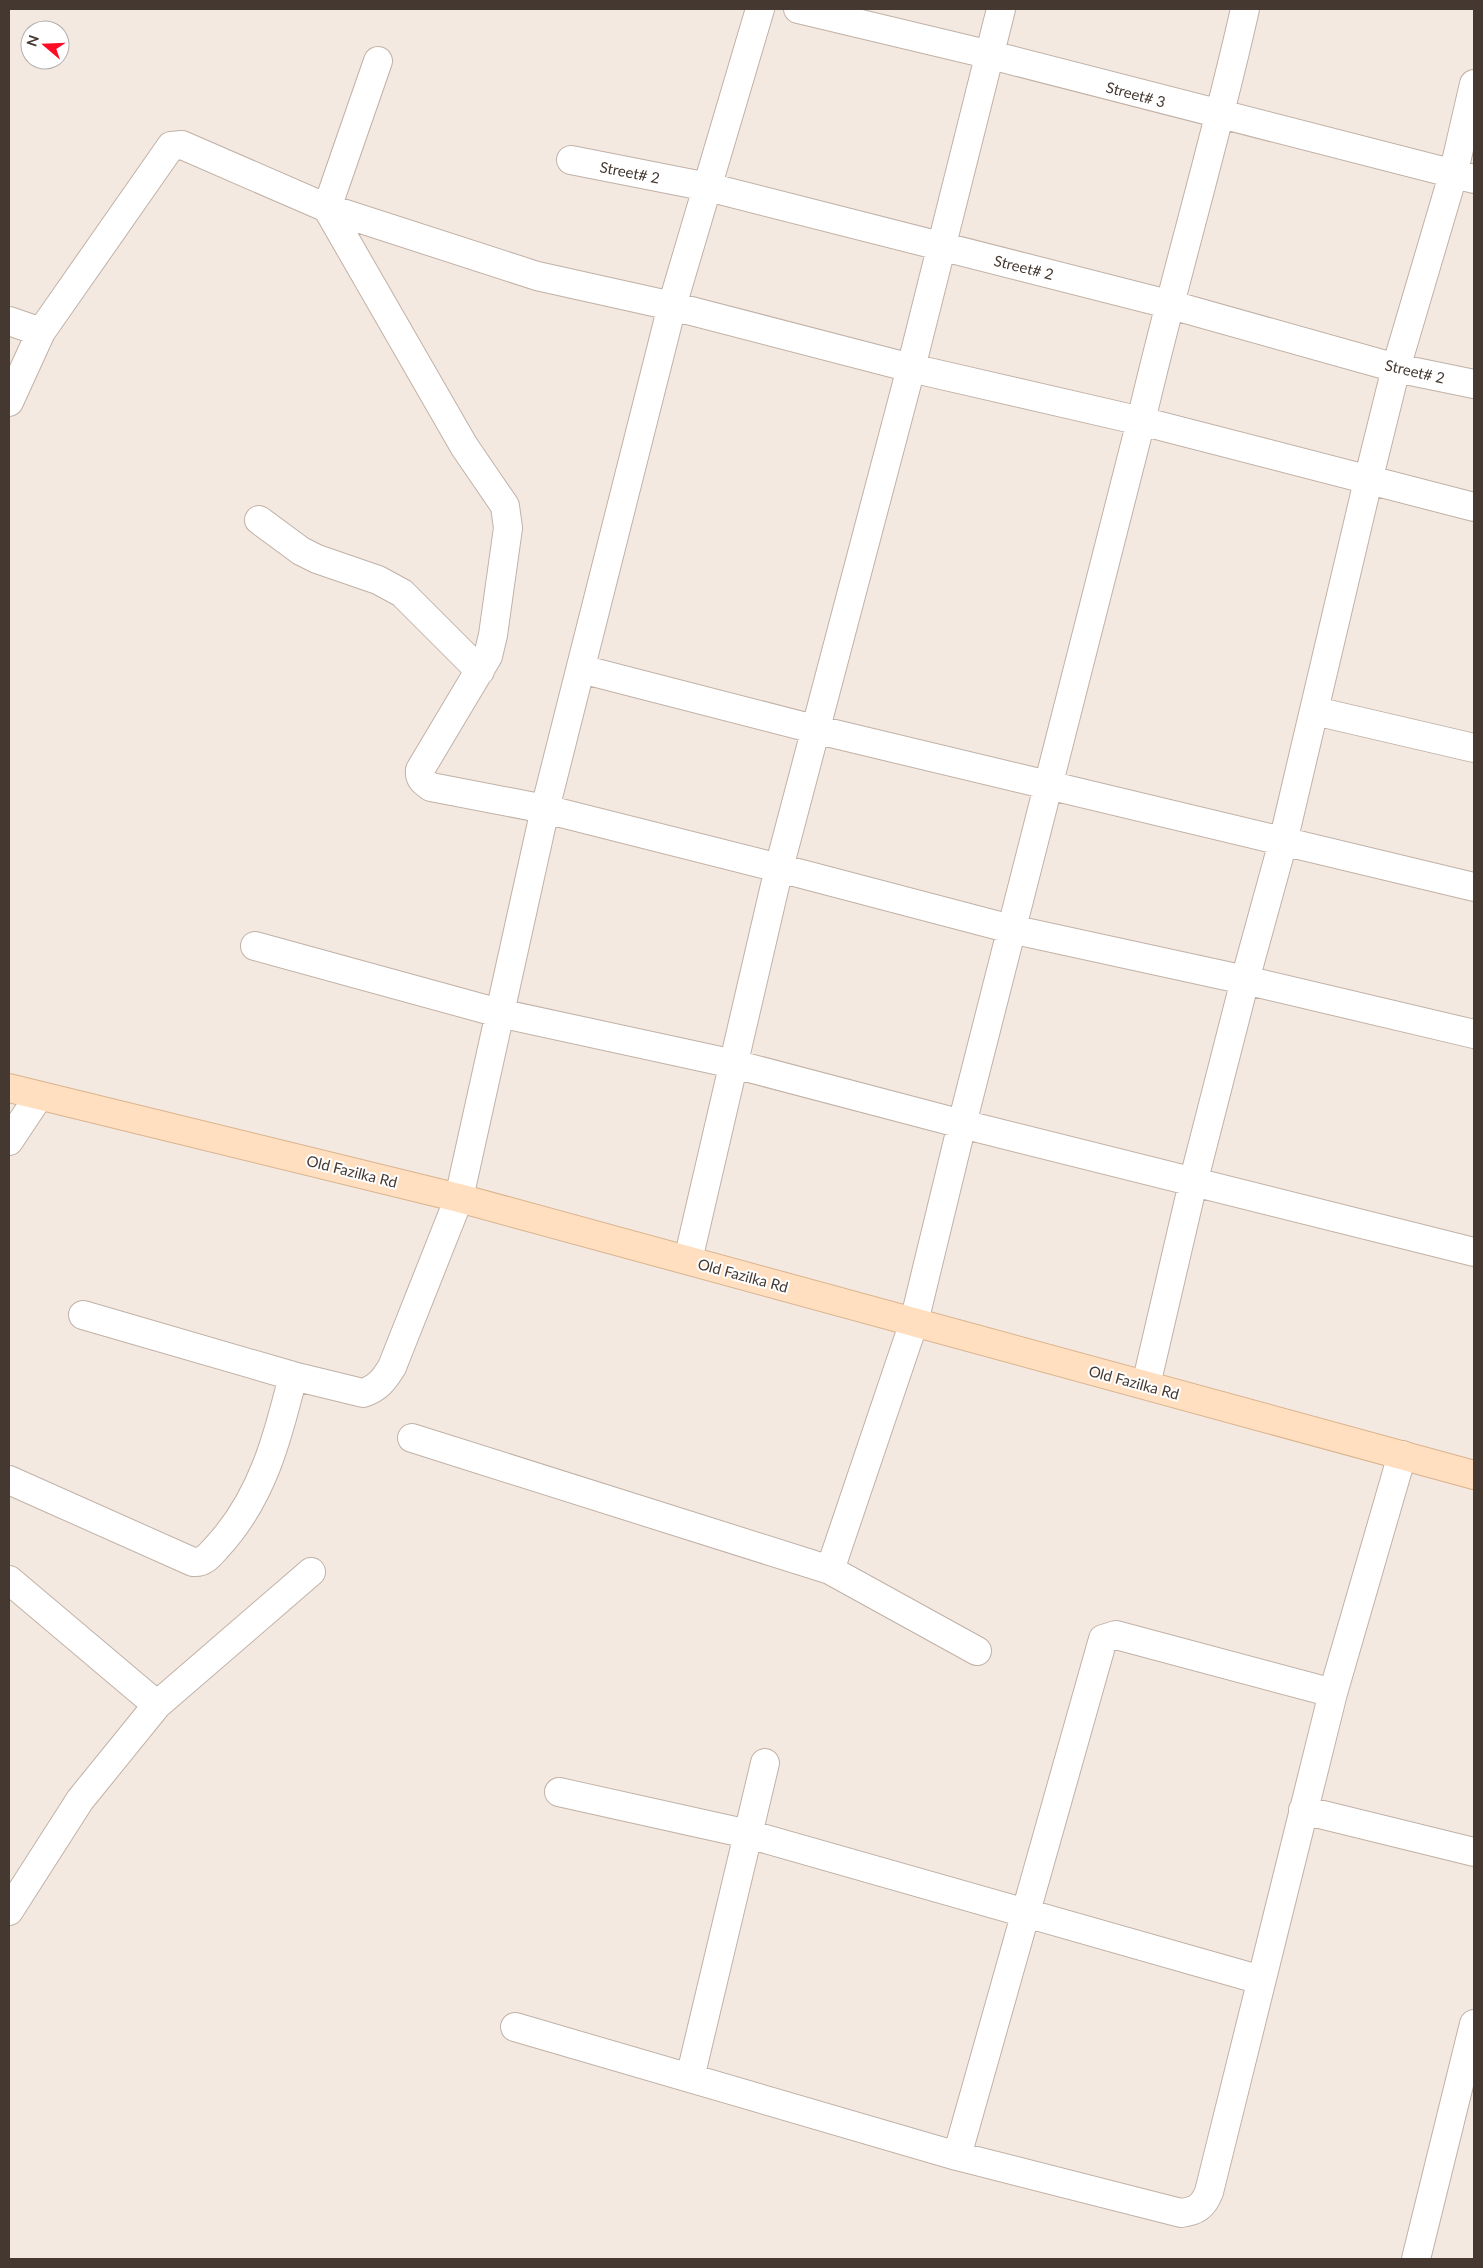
<svg xmlns="http://www.w3.org/2000/svg" width="1483" height="2268" viewBox="0 0 1483 2268" font-family="Lato,sans-serif">
<style>
.lines{fill:none;stroke-linecap:round;stroke-linejoin:round}
.street-casing{stroke:#c1b1a6;stroke-width:30}
.secondary-casing{stroke:#dab38d;stroke-width:30}
.street{stroke:#fff;stroke-width:28}
.secondary{stroke:#ffdfbf;stroke-width:28}
.labels{text-anchor:middle;dominant-baseline:central;stroke-width:4;stroke-linejoin:round;paint-order:stroke}
.street-label{font-size:15px;fill:#443831;stroke:#fff}
</style>
<rect width="100%" height="100%" fill="#f3e9e1"/>
<g class="lines">
<defs>
<path id="street" d="M 798,9 L 991,55 L 1474,179
M 378,61 L 327,208 L 537,276 L 672,306 L 911,368 L 1141,421 L 1474,507
M 571,160 L 708,187 L 1168,304 L 1396,368 L 1474,384
M 9,321 L 41,332
M 9,402 L 41,332 L 171,146 L 182,145 L 327,208 L 464,446 L 505,506 L 508,528 L 493,635 L 488,656 L 420,770 C 419,779 424,782 431,787 L 545,809 L 779,868 L 1011,929 L 1245,980 L 1474,1034
M 259,520 L 301,551 L 317,559 L 378,580 L 402,593 L 480,671
M 581,669 L 814,729 L 1474,887
M 1315,711 L 1474,748
M 255,946 L 499,1013 L 734,1064 L 962,1124 L 1474,1252
M 9,1141 L 39,1096
M 688,1260 L 779,868 L 911,368 L 1001,9
M 83,1315 L 293,1376 L 363,1393 C 378,1388 384,1380 392,1367 L 459,1198 L 545,809 L 672,306 L 760,9
M 1146,1385 L 1193,1183 L 1245,980 L 1283,842 L 1368,481 L 1396,368 L 1453,175 L 1474,84
M 412,1438 L 830,1570 L 977,1651
M 9,1480 L 193,1562 C 204,1563 210,1555 217,1547 C 262,1499 278,1437 293,1376
M 830,1570 L 914,1322 L 962,1124 L 1141,421 C 1173,283 1214,147 1245,9
M 9,1580 L 157,1705
M 559,1792 L 748,1834 L 1261,1980
M 1303,1810 L 1474,1852
M 9,1911 L 80,1800 L 157,1705 L 311,1572
M 515,2027 L 957,2156 L 1181,2213 C 1196,2211 1203,2207 1209,2192 L 1333,1693 L 1402,1455
M 690,2078 L 765,1763
M 957,2156 L 1103,1639 L 1116,1635 L 1333,1693
M 1416,2259 L 1474,2024"/>
<path id="secondary" d="M 9,1088 L 459,1198 L 1474,1475"/>
</defs>
<use href="#street" class="street-casing"/>
<use href="#secondary" class="secondary-casing"/>
<use href="#street" class="street"/>
<use href="#secondary" class="secondary"/>
</g>
<g class="labels">
<g class="street-label">
<text transform="translate(1136 94) rotate(15)">Street# 3</text>
<text transform="translate(630 172) rotate(11)">Street# 2</text>
<text transform="translate(1024 267) rotate(14)">Street# 2</text>
<text transform="translate(1415 371) rotate(13)">Street# 2</text>
<text transform="translate(352 1171) rotate(14)">Old Fazilka Rd</text>
<text transform="translate(743 1275) rotate(15)">Old Fazilka Rd</text>
<text transform="translate(1134 1382) rotate(15)">Old Fazilka Rd</text>
</g>
</g>
<rect width="1483" height="2268" fill="none" stroke="#443831" stroke-width="20"/>
<g transform="translate(45 45) rotate(289)"><circle r="24" fill="#ffffff" stroke="#b4afad"/>
<path d="M0-4L9 19L0 12L-9 19Z" fill="#ff0c24"/>
<text y="-8" font-size="14" font-weight="bold" text-anchor="middle" fill="#443831">N</text>
</g>
</svg>
